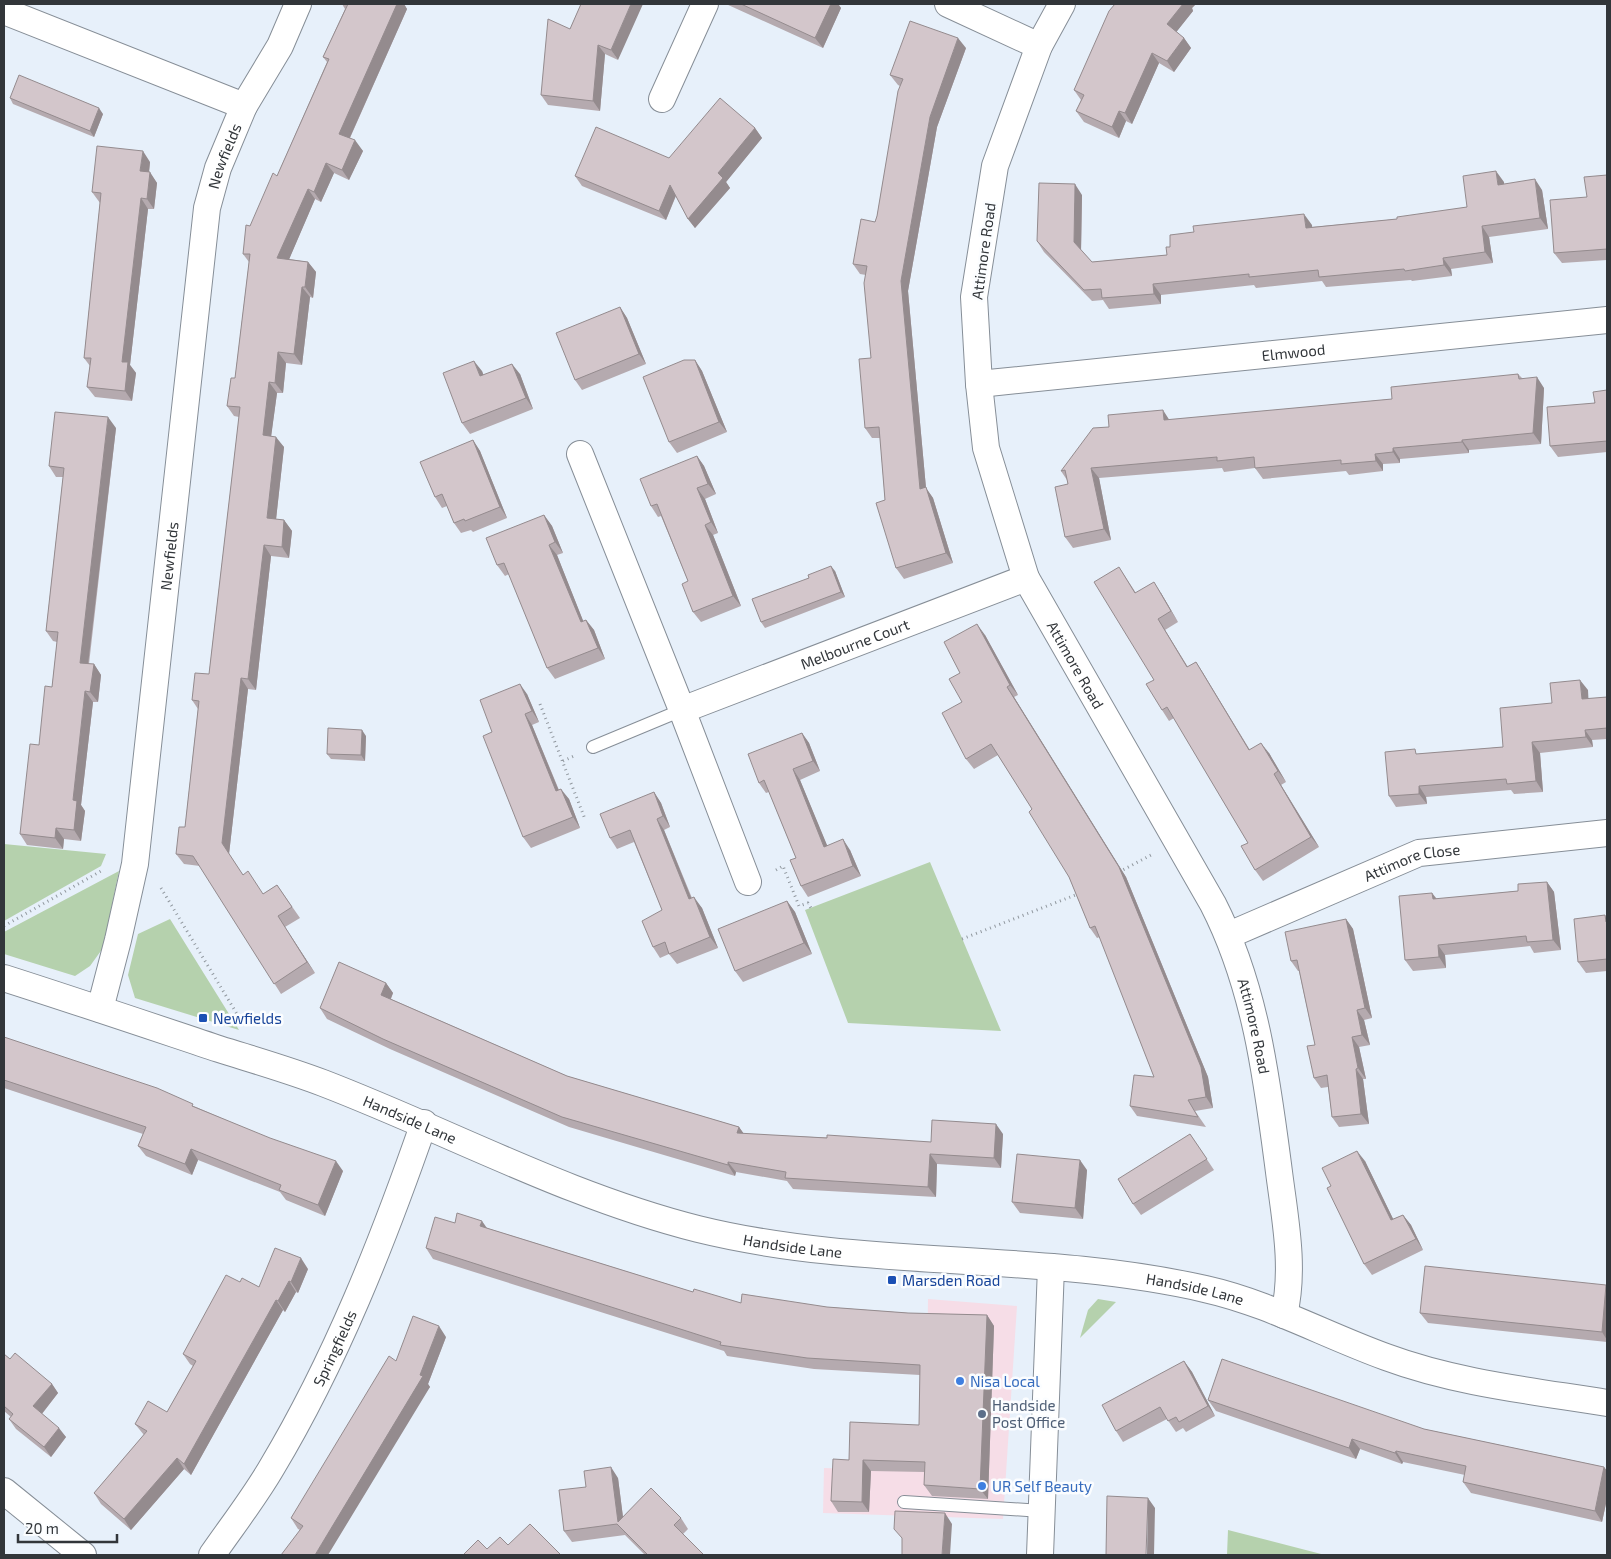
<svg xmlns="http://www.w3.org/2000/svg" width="1611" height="1559" viewBox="0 0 1611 1559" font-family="'Exo 2',sans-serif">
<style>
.commercial{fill:#f6dde7}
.green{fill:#b5d1ad}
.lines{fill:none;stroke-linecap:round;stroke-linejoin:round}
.service-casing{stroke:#868e97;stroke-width:14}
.minor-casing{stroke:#868e97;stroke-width:28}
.path{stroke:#91989f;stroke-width:3;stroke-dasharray:1 4;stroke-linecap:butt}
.service{stroke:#fff;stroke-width:12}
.minor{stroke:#fff;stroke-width:26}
.wall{fill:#b5aaaf}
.shaded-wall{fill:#948b8e}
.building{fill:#d3c6cb;stroke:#948b8e}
.transit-dot{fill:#1a4fb4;stroke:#fbfdff;stroke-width:2}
.shop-dot{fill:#3f7fe0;stroke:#fbfdff;stroke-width:2}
.service-dot{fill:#5c6f8a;stroke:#fbfdff;stroke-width:2}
.labels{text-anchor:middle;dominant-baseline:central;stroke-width:5;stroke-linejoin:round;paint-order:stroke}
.street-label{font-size:15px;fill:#32363a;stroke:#fbfdff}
.transit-label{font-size:15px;fill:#164399;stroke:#fbfdff;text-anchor:start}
.shop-label{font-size:15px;fill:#366cbe;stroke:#fbfdff;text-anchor:start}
.service-label{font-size:15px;fill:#4e5e75;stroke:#fbfdff;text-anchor:start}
</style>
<rect width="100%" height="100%" fill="#e7f0fa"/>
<path class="commercial" d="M 928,1299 L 1017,1306 L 1003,1519 L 823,1513 L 824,1468 L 854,1469 L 926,1433 Z"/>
<path class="green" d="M 4,844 L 106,854 L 101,866 L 4,921 Z
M 930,862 L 1001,1031 L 848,1023 L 805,910 Z
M 119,871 L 103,948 L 90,966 L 75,976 L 4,954 L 4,932 Z
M 170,919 L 239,1030 L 135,998 L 128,975 L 138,934 Z
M 1098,1299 L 1116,1302 L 1080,1338 L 1088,1310 Z
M 1228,1530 L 1325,1555 L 1227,1555 Z"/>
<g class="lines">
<defs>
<path id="service" d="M 593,747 L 682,710
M 904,1502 L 1042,1511"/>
<g id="minor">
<path d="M 948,4 L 1039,46"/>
<path id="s1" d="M 1062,4 L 1039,46 L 995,166 L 974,297 L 979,384 L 986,448 L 1026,578 L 1213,904 C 1256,988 1267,1080 1279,1172 C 1285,1219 1295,1268 1284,1315"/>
<path d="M 4,11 L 244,106"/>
<path d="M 662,99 L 705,4"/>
<path id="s2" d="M 979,384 L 1607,320"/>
<path d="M 580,454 L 682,710 L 748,882"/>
<path id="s3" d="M 682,710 L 1026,578"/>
<path id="s4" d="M 1229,935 L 1419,853 L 1607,833"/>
<path id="s5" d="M 4,978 C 76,1001 147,1025 219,1049 C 254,1060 289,1070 323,1083 C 448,1131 567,1196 698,1229 C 864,1270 1039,1251 1205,1289 C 1268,1303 1325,1335 1386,1357 C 1456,1383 1533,1391 1607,1403"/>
<path id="s6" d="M 100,1009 L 118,940 L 135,864 L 207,208 L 218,168 L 244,106 L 280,46 L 298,4"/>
<path d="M 4,1491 L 83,1555"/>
<path id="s7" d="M 212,1555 C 232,1526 254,1498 272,1467 C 336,1360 383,1241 424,1123"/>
<path d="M 1040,1555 L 1051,1267"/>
</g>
</defs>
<use href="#service" class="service-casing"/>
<use href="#minor" class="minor-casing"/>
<path class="path" d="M 540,704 L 585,819
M 563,761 L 574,756
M 776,870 L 783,866 L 799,906 L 808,903 L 811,908
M 1119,872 L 1151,855
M 161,888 L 243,1024
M 4,926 L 101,871
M 962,939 L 1078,894"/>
<use href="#service" class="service"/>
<use href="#minor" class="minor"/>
</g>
<path class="wall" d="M 342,4 L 404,4 L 407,9 L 350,138 L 363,151 L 349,180 L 334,173 L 321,202 L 315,199 L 289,259 L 308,262 L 316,272 L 313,298 L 310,297 L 302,365 L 286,363 L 283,393 L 277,393 L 271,436 L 284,447 L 276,519 L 284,520 L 292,531 L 289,558 L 271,556 L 256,690 L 248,689 L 229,854 L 243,875 L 263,894 L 277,885 L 300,918 L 285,927 L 315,973 L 281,994 L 200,866 L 184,864 L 176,854 L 185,827 L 198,709 L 192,700 L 209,674 L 239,417 L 234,416 L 227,406 L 235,378 L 249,262 L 243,254 L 250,226 L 277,176 L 327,62 L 323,57 L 345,9 Z
M 581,4 L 618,60 L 605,54 L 600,111 L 548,105 L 541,95 Z
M 726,4 L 838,4 L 841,8 L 823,48 Z
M 1115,4 L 1196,4 L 1192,8 L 1193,11 L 1176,32 L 1184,38 L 1191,48 L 1174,72 L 1159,63 L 1132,124 L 1126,121 L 1119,138 L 1084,122 L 1076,111 L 1081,100 L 1074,90 Z
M 966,48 L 937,127 L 908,291 L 926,488 L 933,498 L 953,563 L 904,579 L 896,568 L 885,500 L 880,438 L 872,438 L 865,428 L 871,358 L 866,275 L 860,274 L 853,264 L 875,222 L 877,216 L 900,86 L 898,85 L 890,75 Z
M 10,98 L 103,114 L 94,137 L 13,104 Z
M 755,128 L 762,138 L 726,182 L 730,188 L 695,228 L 688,219 L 676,196 L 666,220 L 582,186 L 575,176 L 669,158 Z
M 150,162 L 149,172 L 157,183 L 154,209 L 148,209 L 130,365 L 136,373 L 132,401 L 95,397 L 87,387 L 90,366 L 84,358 L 100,203 L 92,192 Z
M 1607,175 L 1607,260 L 1562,263 L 1554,253 L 1587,197 Z
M 1504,182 L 1504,184 L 1542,190 L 1548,229 L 1489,237 L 1493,263 L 1451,269 L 1452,276 L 1412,281 L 1411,280 L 1326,287 L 1322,281 L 1256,288 L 1254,285 L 1161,295 L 1161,304 L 1109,309 L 1103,300 L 1092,301 L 1044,252 L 1037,241 L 1082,195 L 1081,250 L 1092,262 L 1167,255 L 1312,225 L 1312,227 L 1397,219 L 1467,207 Z
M 620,307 L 627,318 L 646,364 L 582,390 L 575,380 Z
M 695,360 L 702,371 L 727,432 L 677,453 L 669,442 Z
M 482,371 L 483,375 L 520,374 L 533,409 L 470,434 L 462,423 Z
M 1518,374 L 1522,378 L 1544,388 L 1541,444 L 1469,450 L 1469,453 L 1400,459 L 1400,463 L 1383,464 L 1383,471 L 1349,475 L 1346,471 L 1263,479 L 1255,468 L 1224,472 L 1222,468 L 1099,478 L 1111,540 L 1073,548 L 1065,537 L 1068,484 L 1067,480 L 1061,471 L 1109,427 L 1170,420 L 1392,399 Z
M 1607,390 L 1607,452 L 1558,457 L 1550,446 Z
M 116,428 L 89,664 L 94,664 L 101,675 L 98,702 L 93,702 L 81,805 L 85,811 L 81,841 L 64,839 L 63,849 L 27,845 L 20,834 L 39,745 L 52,687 L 57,642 L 53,641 L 46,631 L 63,477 L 56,477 L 49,466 Z
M 473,440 L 480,451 L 507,518 L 473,532 L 471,530 L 461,533 L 454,523 L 447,506 L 442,508 L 435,497 Z
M 697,456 L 704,466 L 716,494 L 705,499 L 718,533 L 713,535 L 741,606 L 701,622 L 693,612 L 688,581 L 661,516 L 658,517 L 651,506 Z
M 544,515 L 552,526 L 563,553 L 557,555 L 583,621 L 586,620 L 594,630 L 605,659 L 555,679 L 547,668 L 509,574 L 505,576 L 497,565 Z
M 1119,567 L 1136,593 L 1161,593 L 1178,622 L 1165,630 L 1188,667 L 1196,662 L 1203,673 L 1250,750 L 1269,753 L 1286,782 L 1281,785 L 1319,847 L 1263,881 L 1255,870 L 1248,843 L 1174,718 L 1169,721 L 1162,710 L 1154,680 Z
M 835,571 L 845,597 L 765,628 L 761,622 L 809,578 Z
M 985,635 L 1018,695 L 1014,697 L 1126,877 L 1208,1077 L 1213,1108 L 1195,1111 L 1206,1127 L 1137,1116 L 1130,1106 L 1154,1077 L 1100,937 L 1097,938 L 1090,928 L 1069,877 L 1032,809 L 998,755 L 974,769 L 966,759 L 960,673 Z
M 1588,690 L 1588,699 L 1607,697 L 1607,739 L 1592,740 L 1593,747 L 1540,753 L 1543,792 L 1514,794 L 1511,790 L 1426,797 L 1427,804 L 1396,807 L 1389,796 L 1419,754 L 1503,747 L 1552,703 Z
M 527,694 L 539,722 L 532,725 L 559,790 L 569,799 L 580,828 L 531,848 L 523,837 L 492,732 Z
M 802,733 L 809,743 L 820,771 L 800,780 L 827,846 L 850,850 L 861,876 L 808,897 L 801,886 L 796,858 L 769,792 L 766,793 L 759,783 Z
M 366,736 L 365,761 L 331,759 L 327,754 Z
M 654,792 L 661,803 L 670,827 L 664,830 L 692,898 L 702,908 L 718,948 L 677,964 L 669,954 L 660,958 L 653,947 L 662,910 L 634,842 L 617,849 L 610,838 Z
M 1547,882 L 1554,892 L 1561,950 L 1534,953 L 1530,946 L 1445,955 L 1446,968 L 1413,971 L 1405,960 L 1432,893 L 1437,899 L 1518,891 Z
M 787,901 L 795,912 L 812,954 L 743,982 L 735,971 Z
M 1605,915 L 1607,919 L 1607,971 L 1586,973 L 1578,962 Z
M 1346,919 L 1353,929 L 1372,1018 L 1364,1020 L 1370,1045 L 1359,1047 L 1366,1079 L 1363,1079 L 1369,1124 L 1339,1127 L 1332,1117 L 1328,1087 L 1321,1088 L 1314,1078 L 1315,1045 L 1299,971 L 1298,971 L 1291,961 Z
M 386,983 L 393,993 L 391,999 L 567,1076 L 739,1127 L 744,1134 L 931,1142 L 1003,1134 L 1001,1168 L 937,1164 L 936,1197 L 793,1189 L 787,1181 L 736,1172 L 735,1176 L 569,1127 L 390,1049 L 327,1019 L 320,1008 Z
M 4,1037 L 196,1107 L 343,1171 L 325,1216 L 286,1200 L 280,1192 L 198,1160 L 192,1175 L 146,1156 L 138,1146 L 143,1134 L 4,1088 Z
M 1190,1134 L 1214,1170 L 1141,1215 L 1133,1204 Z
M 1365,1161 L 1393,1219 L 1403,1215 L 1411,1225 L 1423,1250 L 1372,1275 L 1364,1264 L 1331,1186 Z
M 1087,1170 L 1083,1219 L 1020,1213 L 1012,1202 Z
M 487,1228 L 693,1292 L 741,1303 L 827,1307 L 908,1313 L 987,1315 L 994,1326 L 988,1499 L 932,1496 L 924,1485 L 925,1472 L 871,1471 L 869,1512 L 838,1512 L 831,1501 L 849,1460 L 919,1425 L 920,1375 L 814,1369 L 727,1356 L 724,1351 L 433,1259 L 426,1248 Z
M 308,1269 L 298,1293 L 296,1292 L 285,1312 L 283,1310 L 191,1475 L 184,1469 L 131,1530 L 101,1504 L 94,1493 L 144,1435 L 135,1424 L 167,1412 L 193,1366 L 190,1364 L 183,1354 L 240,1282 L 259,1287 Z
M 1607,1287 L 1607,1342 L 1428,1323 L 1420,1313 Z
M 446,1337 L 428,1384 L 430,1387 L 300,1530 L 298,1529 L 291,1518 L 396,1361 Z
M 4,1354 L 10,1359 L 52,1384 L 58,1393 L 42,1414 L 66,1437 L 51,1457 L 16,1429 L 9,1419 L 11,1417 L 4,1411 Z
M 1184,1361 L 1192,1372 L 1215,1416 L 1186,1432 L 1183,1428 L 1176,1432 L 1167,1419 L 1123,1442 L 1116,1431 Z
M 1208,1400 L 1424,1429 L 1604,1467 L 1607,1471 L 1607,1499 L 1602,1522 L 1471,1493 L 1463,1482 L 1465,1475 L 1403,1462 L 1402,1464 L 1360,1449 L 1356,1459 L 1216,1411 Z
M 618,1478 L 623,1517 L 681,1518 L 688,1529 L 683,1534 L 704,1555 L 645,1555 L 625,1535 L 572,1542 L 564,1531 L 586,1487 Z"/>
<path class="shaded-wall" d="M 397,4 L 404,4 L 407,9 L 347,144 L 339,134 Z
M 631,4 L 643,4 L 618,60 L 611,50 Z
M 831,4 L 838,4 L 841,8 L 823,48 L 815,38 Z
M 1183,4 L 1196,4 L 1192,8 L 1193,11 L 1174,35 L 1167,24 Z
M 958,38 L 966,48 L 937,127 L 908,291 L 926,488 L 933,498 L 953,563 L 946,553 L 920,489 L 901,281 L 930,117 Z
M 1184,38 L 1191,48 L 1174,72 L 1167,61 Z
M 598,45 L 605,54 L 600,111 L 593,101 Z
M 1152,53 L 1159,63 L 1132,124 L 1125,113 Z
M 99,108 L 103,114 L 94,137 L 90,131 Z
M 1119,111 L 1126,121 L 1119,138 L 1112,127 Z
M 755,128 L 762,138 L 726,182 L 730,188 L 695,228 L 688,219 L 718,173 Z
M 355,140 L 363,151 L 349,180 L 342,170 Z
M 143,151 L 150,162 L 148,182 L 140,171 Z
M 326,163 L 334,173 L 321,202 L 314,192 Z
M 1496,171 L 1504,182 L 1505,195 L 1498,185 Z
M 150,172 L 157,183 L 154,209 L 147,199 Z
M 1535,179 L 1542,190 L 1548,229 L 1540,218 Z
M 1075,184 L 1082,195 L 1081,252 L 1074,242 Z
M 670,185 L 676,195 L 666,220 L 659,211 Z
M 308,189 L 315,199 L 285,269 L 277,258 Z
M 141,198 L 148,209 L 130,365 L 136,373 L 132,401 L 125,391 L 122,362 Z
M 1304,214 L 1312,225 L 1313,238 L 1306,228 Z
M 1482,226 L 1489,237 L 1493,263 L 1485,252 Z
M 1443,258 L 1451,269 L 1452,276 L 1444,265 Z
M 308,262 L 316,272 L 313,298 L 305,287 Z
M 1153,284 L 1161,295 L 1161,304 L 1154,294 Z
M 302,287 L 310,297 L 302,365 L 294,354 Z
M 620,307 L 627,318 L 646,364 L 639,354 Z
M 278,352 L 286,363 L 283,393 L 275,383 Z
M 695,360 L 702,371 L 727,432 L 719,422 Z
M 474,361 L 482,371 L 488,387 L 480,376 Z
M 512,364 L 520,374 L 533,409 L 526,398 Z
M 1537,377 L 1544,388 L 1541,444 L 1533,433 Z
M 269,382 L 277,393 L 270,445 L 263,435 Z
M 1163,410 L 1170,421 L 1164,420 Z
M 108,417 L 116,428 L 87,673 L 80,663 Z
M 276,437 L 284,447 L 275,529 L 267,518 Z
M 473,440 L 480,451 L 507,518 L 500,507 Z
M 1462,440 L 1469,450 L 1469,453 L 1462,442 Z
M 1393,448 L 1400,459 L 1400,463 L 1393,452 Z
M 1375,454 L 1383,464 L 1383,471 L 1376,461 Z
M 697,456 L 704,466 L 716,494 L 708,484 Z
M 1091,468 L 1099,478 L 1111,540 L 1104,529 Z
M 697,488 L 705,499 L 718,533 L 711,522 Z
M 544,515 L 552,526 L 563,553 L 555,542 Z
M 284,520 L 292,531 L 289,558 L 282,547 Z
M 705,525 L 713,535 L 741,606 L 733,596 Z
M 264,545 L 271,556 L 256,690 L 248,679 Z
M 549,545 L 557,555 L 588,633 L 581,622 Z
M 831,566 L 835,571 L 845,597 L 841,592 Z
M 1154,582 L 1161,593 L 1178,622 L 1171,611 Z
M 1158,619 L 1165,630 L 1194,678 L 1187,667 Z
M 586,620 L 594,630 L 605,659 L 598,648 Z
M 977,624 L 985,635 L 1018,695 L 1010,685 Z
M 1196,662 L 1203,673 L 1256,761 L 1249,750 Z
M 94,664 L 101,675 L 98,702 L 90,692 Z
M 241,678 L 248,689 L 229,854 L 222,843 Z
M 1580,680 L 1588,690 L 1589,710 L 1582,699 Z
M 520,684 L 527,694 L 539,722 L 532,711 Z
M 1007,687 L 1014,697 L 1126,877 L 1208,1077 L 1213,1108 L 1206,1097 Z
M 85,691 L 93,702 L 81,805 L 85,811 L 81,841 L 74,830 L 73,800 Z
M 525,714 L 532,725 L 563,801 L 556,791 Z
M 362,730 L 366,736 L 365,761 L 361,755 Z
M 1585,730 L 1592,740 L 1593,747 L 1586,737 Z
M 802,733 L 809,743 L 820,771 L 813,761 Z
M 1532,742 L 1540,753 L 1543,792 L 1536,781 Z
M 1261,743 L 1269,753 L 1286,782 L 1278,771 Z
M 793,769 L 800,780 L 832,857 L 824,847 Z
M 1274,774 L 1281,785 L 1319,847 L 1311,837 Z
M 1419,786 L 1426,797 L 1427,804 L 1419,794 Z
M 561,789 L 569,799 L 580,828 L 573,817 Z
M 654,792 L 661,803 L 670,827 L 663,816 Z
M 657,819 L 664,830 L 696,910 L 689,899 Z
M 56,828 L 64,839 L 63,849 L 55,838 Z
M 843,839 L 850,850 L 861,876 L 853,866 Z
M 1547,882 L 1554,892 L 1561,950 L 1553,940 Z
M 1432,893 L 1440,904 L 1433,899 Z
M 694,897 L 702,908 L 718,948 L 710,937 Z
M 787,901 L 795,912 L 812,954 L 804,943 Z
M 278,916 L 285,927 L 315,973 L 307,962 Z
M 1346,919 L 1353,929 L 1372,1018 L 1365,1008 Z
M 1438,945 L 1445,955 L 1446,968 L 1439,957 Z
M 386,983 L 393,993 L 388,1005 L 381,995 Z
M 1357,1010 L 1364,1020 L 1370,1045 L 1362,1035 Z
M 1352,1037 L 1359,1047 L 1366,1079 L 1358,1068 Z
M 1356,1069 L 1363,1079 L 1369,1124 L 1361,1114 Z
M 996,1124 L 1003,1134 L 1001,1168 L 994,1158 Z
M 739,1127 L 746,1137 L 737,1133 Z
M 191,1149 L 198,1160 L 192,1175 L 185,1164 Z
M 1357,1151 L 1365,1161 L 1399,1231 L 1391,1220 Z
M 930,1154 L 937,1164 L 936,1197 L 928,1187 Z
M 1080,1160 L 1087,1170 L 1083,1219 L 1075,1208 Z
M 336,1161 L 343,1171 L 325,1216 L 318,1205 Z
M 728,1162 L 736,1172 L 735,1176 L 728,1165 Z
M 1403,1215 L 1411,1225 L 1423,1250 L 1416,1239 Z
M 482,1221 L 489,1231 L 480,1226 Z
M 301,1258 L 308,1269 L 298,1293 L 291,1282 Z
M 289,1281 L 296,1292 L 285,1312 L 278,1301 Z
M 1606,1285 L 1607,1287 L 1607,1340 L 1602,1332 Z
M 276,1300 L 283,1310 L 191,1475 L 184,1464 Z
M 987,1315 L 994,1326 L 988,1499 L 980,1489 Z
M 439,1326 L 446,1337 L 428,1384 L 430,1387 L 328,1555 L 315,1555 L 420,1375 Z
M 1184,1361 L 1192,1372 L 1215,1416 L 1208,1406 Z
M 52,1384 L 58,1393 L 40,1416 L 33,1406 Z
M 59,1428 L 66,1437 L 51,1457 L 44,1447 Z
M 1352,1439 L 1360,1449 L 1356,1459 L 1349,1448 Z
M 1396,1451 L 1403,1462 L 1402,1464 L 1395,1453 Z
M 177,1458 L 184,1469 L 131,1530 L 124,1519 Z
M 863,1460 L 871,1471 L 869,1512 L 862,1502 Z
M 611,1467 L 618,1478 L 625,1533 L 618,1522 Z
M 1604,1467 L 1607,1471 L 1607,1499 L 1602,1522 L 1595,1511 Z
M 1148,1498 L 1155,1508 L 1154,1555 L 1147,1555 Z
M 945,1513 L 952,1524 L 950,1555 L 942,1555 Z"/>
<path class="building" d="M 346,4 L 397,4 L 339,134 L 355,140 L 342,170 L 326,163 L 314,192 L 308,189 L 277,258 L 308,262 L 305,287 L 302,287 L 294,354 L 278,352 L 275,383 L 269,382 L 263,435 L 276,437 L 267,518 L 284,520 L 282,547 L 264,545 L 248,679 L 241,678 L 222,843 L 243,875 L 248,871 L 263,894 L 277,885 L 292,907 L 278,916 L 307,962 L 274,984 L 193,856 L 176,854 L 179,827 L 185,827 L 199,701 L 192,700 L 195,673 L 209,674 L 234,459 L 240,407 L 227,406 L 231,378 L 235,378 L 250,254 L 243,254 L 246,225 L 250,226 L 273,173 L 277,176 L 329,59 L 323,57 L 348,4 Z
M 581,4 L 631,4 L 611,50 L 598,45 L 593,101 L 541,95 L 548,19 L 570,29 Z
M 741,4 L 831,4 L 815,38 Z
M 1115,4 L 1183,4 L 1167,24 L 1184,38 L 1167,61 L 1152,53 L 1125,113 L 1119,111 L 1112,127 L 1076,111 L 1084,95 L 1074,90 L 1109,11 Z
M 910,21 L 958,38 L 930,117 L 901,281 L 920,489 L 926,487 L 946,553 L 896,568 L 876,503 L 885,500 L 879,427 L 865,428 L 859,359 L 871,358 L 864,283 L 867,266 L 853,264 L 861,219 L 875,222 L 877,216 L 898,91 L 903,79 L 890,75 Z
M 19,75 L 99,108 L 90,131 L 10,98 Z
M 720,98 L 755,128 L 718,173 L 723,178 L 688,219 L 670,185 L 659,211 L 575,176 L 596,127 L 669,158 Z
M 97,146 L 143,151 L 140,171 L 150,172 L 147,199 L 141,198 L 122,362 L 128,362 L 125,391 L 87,387 L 91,358 L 84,358 L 101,193 L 92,192 Z
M 1496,171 L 1498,185 L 1535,179 L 1540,218 L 1482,226 L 1485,252 L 1443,258 L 1444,265 L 1405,271 L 1404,269 L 1319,277 L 1318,270 L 1249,277 L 1249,274 L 1153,284 L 1154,294 L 1102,298 L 1101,289 L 1084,290 L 1037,241 L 1039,183 L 1075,184 L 1074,242 L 1092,262 L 1167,255 L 1166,247 L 1170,247 L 1170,235 L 1194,232 L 1193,226 L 1304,214 L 1306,228 L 1397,219 L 1397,217 L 1467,207 L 1463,176 Z
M 1607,175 L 1607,249 L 1554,253 L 1550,200 L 1587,197 L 1584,177 Z
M 620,307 L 639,354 L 575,380 L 556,333 Z
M 684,360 L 695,360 L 719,422 L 669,442 L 643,377 Z
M 474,361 L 480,376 L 512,364 L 526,398 L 462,423 L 443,373 Z
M 1518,374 L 1519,379 L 1537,377 L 1533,433 L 1462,440 L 1462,442 L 1393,448 L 1393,452 L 1375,454 L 1376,461 L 1341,464 L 1341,460 L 1255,468 L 1254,457 L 1217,461 L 1217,457 L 1091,468 L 1104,529 L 1065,537 L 1055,487 L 1068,484 L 1065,470 L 1061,471 L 1093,428 L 1109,427 L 1108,415 L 1163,410 L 1164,420 L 1392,399 L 1391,387 Z
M 1607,390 L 1607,441 L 1550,446 L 1547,407 L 1595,403 L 1593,392 Z
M 55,412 L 108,417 L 80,663 L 94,664 L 90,692 L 85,691 L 73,800 L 77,801 L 74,830 L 56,828 L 55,838 L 20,834 L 30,744 L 39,745 L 45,686 L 52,687 L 58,632 L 46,631 L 64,468 L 49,466 Z
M 473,440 L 500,507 L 465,521 L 464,519 L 454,523 L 442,494 L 435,497 L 420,462 Z
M 697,456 L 708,484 L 697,488 L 711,522 L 705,525 L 733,596 L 693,612 L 682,584 L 688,581 L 657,504 L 651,506 L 640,479 Z
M 544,515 L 555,542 L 549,545 L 581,622 L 586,620 L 598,648 L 547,668 L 504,563 L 497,565 L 486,538 Z
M 831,566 L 841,592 L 761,622 L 752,599 L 809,578 L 808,575 Z
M 1119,567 L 1135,593 L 1154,582 L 1171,611 L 1158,619 L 1187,667 L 1196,662 L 1249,750 L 1261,743 L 1278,771 L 1274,774 L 1311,837 L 1255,870 L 1241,846 L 1248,843 L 1167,707 L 1162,710 L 1146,684 L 1154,680 L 1094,582 Z
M 977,624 L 1010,685 L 1007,687 L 1119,867 L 1201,1067 L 1206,1097 L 1188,1100 L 1198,1117 L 1130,1106 L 1134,1075 L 1154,1077 L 1095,926 L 1090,928 L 1069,877 L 1029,812 L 1032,809 L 991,744 L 966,759 L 942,713 L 962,702 L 949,679 L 960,673 L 944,642 Z
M 1580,680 L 1582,699 L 1607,697 L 1607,728 L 1585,730 L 1586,737 L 1532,742 L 1536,781 L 1507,784 L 1506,779 L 1419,786 L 1419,794 L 1389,796 L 1385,752 L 1415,749 L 1416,754 L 1503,747 L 1500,708 L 1552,703 L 1550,683 Z
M 520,684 L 532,711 L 525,714 L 556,791 L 561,789 L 573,817 L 523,837 L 483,736 L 492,732 L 480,700 Z
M 328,728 L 362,730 L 361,755 L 327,754 Z
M 802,733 L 813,761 L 793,769 L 824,847 L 843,839 L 853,866 L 801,886 L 790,860 L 796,858 L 764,780 L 759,783 L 748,754 Z
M 654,792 L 663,816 L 657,819 L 689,899 L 694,897 L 710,937 L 669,954 L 665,942 L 653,947 L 642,921 L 662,910 L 630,830 L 610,838 L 600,814 Z
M 1547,882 L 1553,940 L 1527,942 L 1526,936 L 1438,945 L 1439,957 L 1405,960 L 1399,896 L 1432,893 L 1433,899 L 1476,895 L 1518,891 L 1518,884 Z
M 787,901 L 804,943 L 735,971 L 718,929 Z
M 1605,915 L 1606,922 L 1607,921 L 1607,959 L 1578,962 L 1574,919 Z
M 1346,919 L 1365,1008 L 1357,1010 L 1362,1035 L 1352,1037 L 1358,1068 L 1356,1069 L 1361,1114 L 1332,1117 L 1327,1075 L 1314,1078 L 1307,1046 L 1315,1045 L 1297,960 L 1291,961 L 1285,932 Z
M 339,962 L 386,983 L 381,995 L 567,1076 L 739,1127 L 737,1133 L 827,1138 L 827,1135 L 931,1142 L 932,1120 L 996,1124 L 994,1158 L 930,1154 L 928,1187 L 785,1178 L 786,1172 L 728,1162 L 728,1165 L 562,1117 L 383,1039 L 320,1008 Z
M 4,1037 L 157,1088 L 193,1104 L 192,1106 L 270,1138 L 336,1161 L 318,1205 L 279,1190 L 281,1185 L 191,1149 L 185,1164 L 138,1146 L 146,1127 L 4,1080 Z
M 1190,1134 L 1207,1159 L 1133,1204 L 1118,1179 Z
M 1357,1151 L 1391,1220 L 1403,1215 L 1416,1239 L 1364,1264 L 1327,1188 L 1331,1186 L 1322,1168 Z
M 1017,1154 L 1080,1160 L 1075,1208 L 1012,1202 Z
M 457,1213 L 482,1221 L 480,1226 L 693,1292 L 694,1289 L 741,1303 L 742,1294 L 827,1307 L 908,1313 L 987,1315 L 980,1489 L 924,1485 L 925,1462 L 863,1460 L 862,1502 L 831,1501 L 833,1459 L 849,1460 L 850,1422 L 919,1425 L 920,1365 L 807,1358 L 720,1345 L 721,1342 L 426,1248 L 435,1217 L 455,1223 Z
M 275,1248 L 301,1258 L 291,1282 L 289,1281 L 278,1301 L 276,1300 L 184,1464 L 177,1458 L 124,1519 L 94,1493 L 147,1431 L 135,1424 L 148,1401 L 167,1412 L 196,1361 L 183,1354 L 226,1275 L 240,1282 L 242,1278 L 259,1287 Z
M 1425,1266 L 1606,1285 L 1602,1332 L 1420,1313 Z
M 413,1316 L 439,1326 L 420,1375 L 423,1376 L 315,1555 L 281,1555 L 303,1526 L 291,1518 L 389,1356 L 396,1361 Z
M 15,1353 L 52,1384 L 33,1406 L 59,1428 L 44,1447 L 9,1419 L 13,1414 L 4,1406 L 4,1354 L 10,1359 Z
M 1222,1359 L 1424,1429 L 1604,1467 L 1595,1511 L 1463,1482 L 1466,1466 L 1396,1451 L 1395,1453 L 1352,1439 L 1349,1448 L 1208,1400 Z
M 1184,1361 L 1208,1406 L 1179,1422 L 1176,1417 L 1168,1421 L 1160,1407 L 1116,1431 L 1102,1405 Z
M 611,1467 L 618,1522 L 651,1488 L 681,1518 L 674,1525 L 704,1555 L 648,1555 L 617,1524 L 564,1531 L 559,1490 L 586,1487 L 584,1471 Z
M 1107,1496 L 1148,1498 L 1146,1555 L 1106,1555 Z
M 895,1511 L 945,1513 L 942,1555 L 902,1555 L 902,1538 L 894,1529 Z
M 530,1524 L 560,1554 L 559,1555 L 463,1555 L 478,1540 L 487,1549 L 500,1537 L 508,1545 Z"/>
<g class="transit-dot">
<rect x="198" y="1013" width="10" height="10" rx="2.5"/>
<rect x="887" y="1275" width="10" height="10" rx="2.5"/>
</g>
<g class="shop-dot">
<circle cx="960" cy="1381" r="5"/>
<circle cx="982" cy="1486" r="5"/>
</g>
<circle class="service-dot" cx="982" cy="1414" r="5"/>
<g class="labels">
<g class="street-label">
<text stroke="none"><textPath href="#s6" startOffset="864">Newfields</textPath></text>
<text transform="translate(983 251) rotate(-82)">Attimore Road</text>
<text stroke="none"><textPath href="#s2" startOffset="316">Elmwood</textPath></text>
<text stroke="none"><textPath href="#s6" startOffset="459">Newfields</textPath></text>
<text stroke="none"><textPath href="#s3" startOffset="185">Melbourne Court</textPath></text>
<text stroke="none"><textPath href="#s1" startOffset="696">Attimore Road</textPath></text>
<text stroke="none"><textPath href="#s4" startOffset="198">Attimore Close</textPath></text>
<text stroke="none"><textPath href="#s1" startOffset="1101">Attimore Road</textPath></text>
<text stroke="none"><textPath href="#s5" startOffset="430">Handside Lane</textPath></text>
<text stroke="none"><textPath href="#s5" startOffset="835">Handside Lane</textPath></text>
<text stroke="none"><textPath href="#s5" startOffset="1240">Handside Lane</textPath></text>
<text stroke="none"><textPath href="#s7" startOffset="241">Springfields</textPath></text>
</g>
<g class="transit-label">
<text x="213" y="1018">Newfields</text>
<text x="902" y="1280">Marsden Road</text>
</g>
<g class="shop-label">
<text x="970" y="1381">Nisa Local</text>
<text x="992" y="1486">UR Self Beauty</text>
</g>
<g class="service-label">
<text x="992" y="1405">Handside<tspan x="992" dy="17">Post Office</tspan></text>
</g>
</g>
<rect width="1611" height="1559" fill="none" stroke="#32363a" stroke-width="10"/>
<path d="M18 1534v8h99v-8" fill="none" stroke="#32363a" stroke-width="2.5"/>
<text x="25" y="1534" font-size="15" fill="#32363a" stroke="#fbfdff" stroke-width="4" paint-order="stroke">20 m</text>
</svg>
